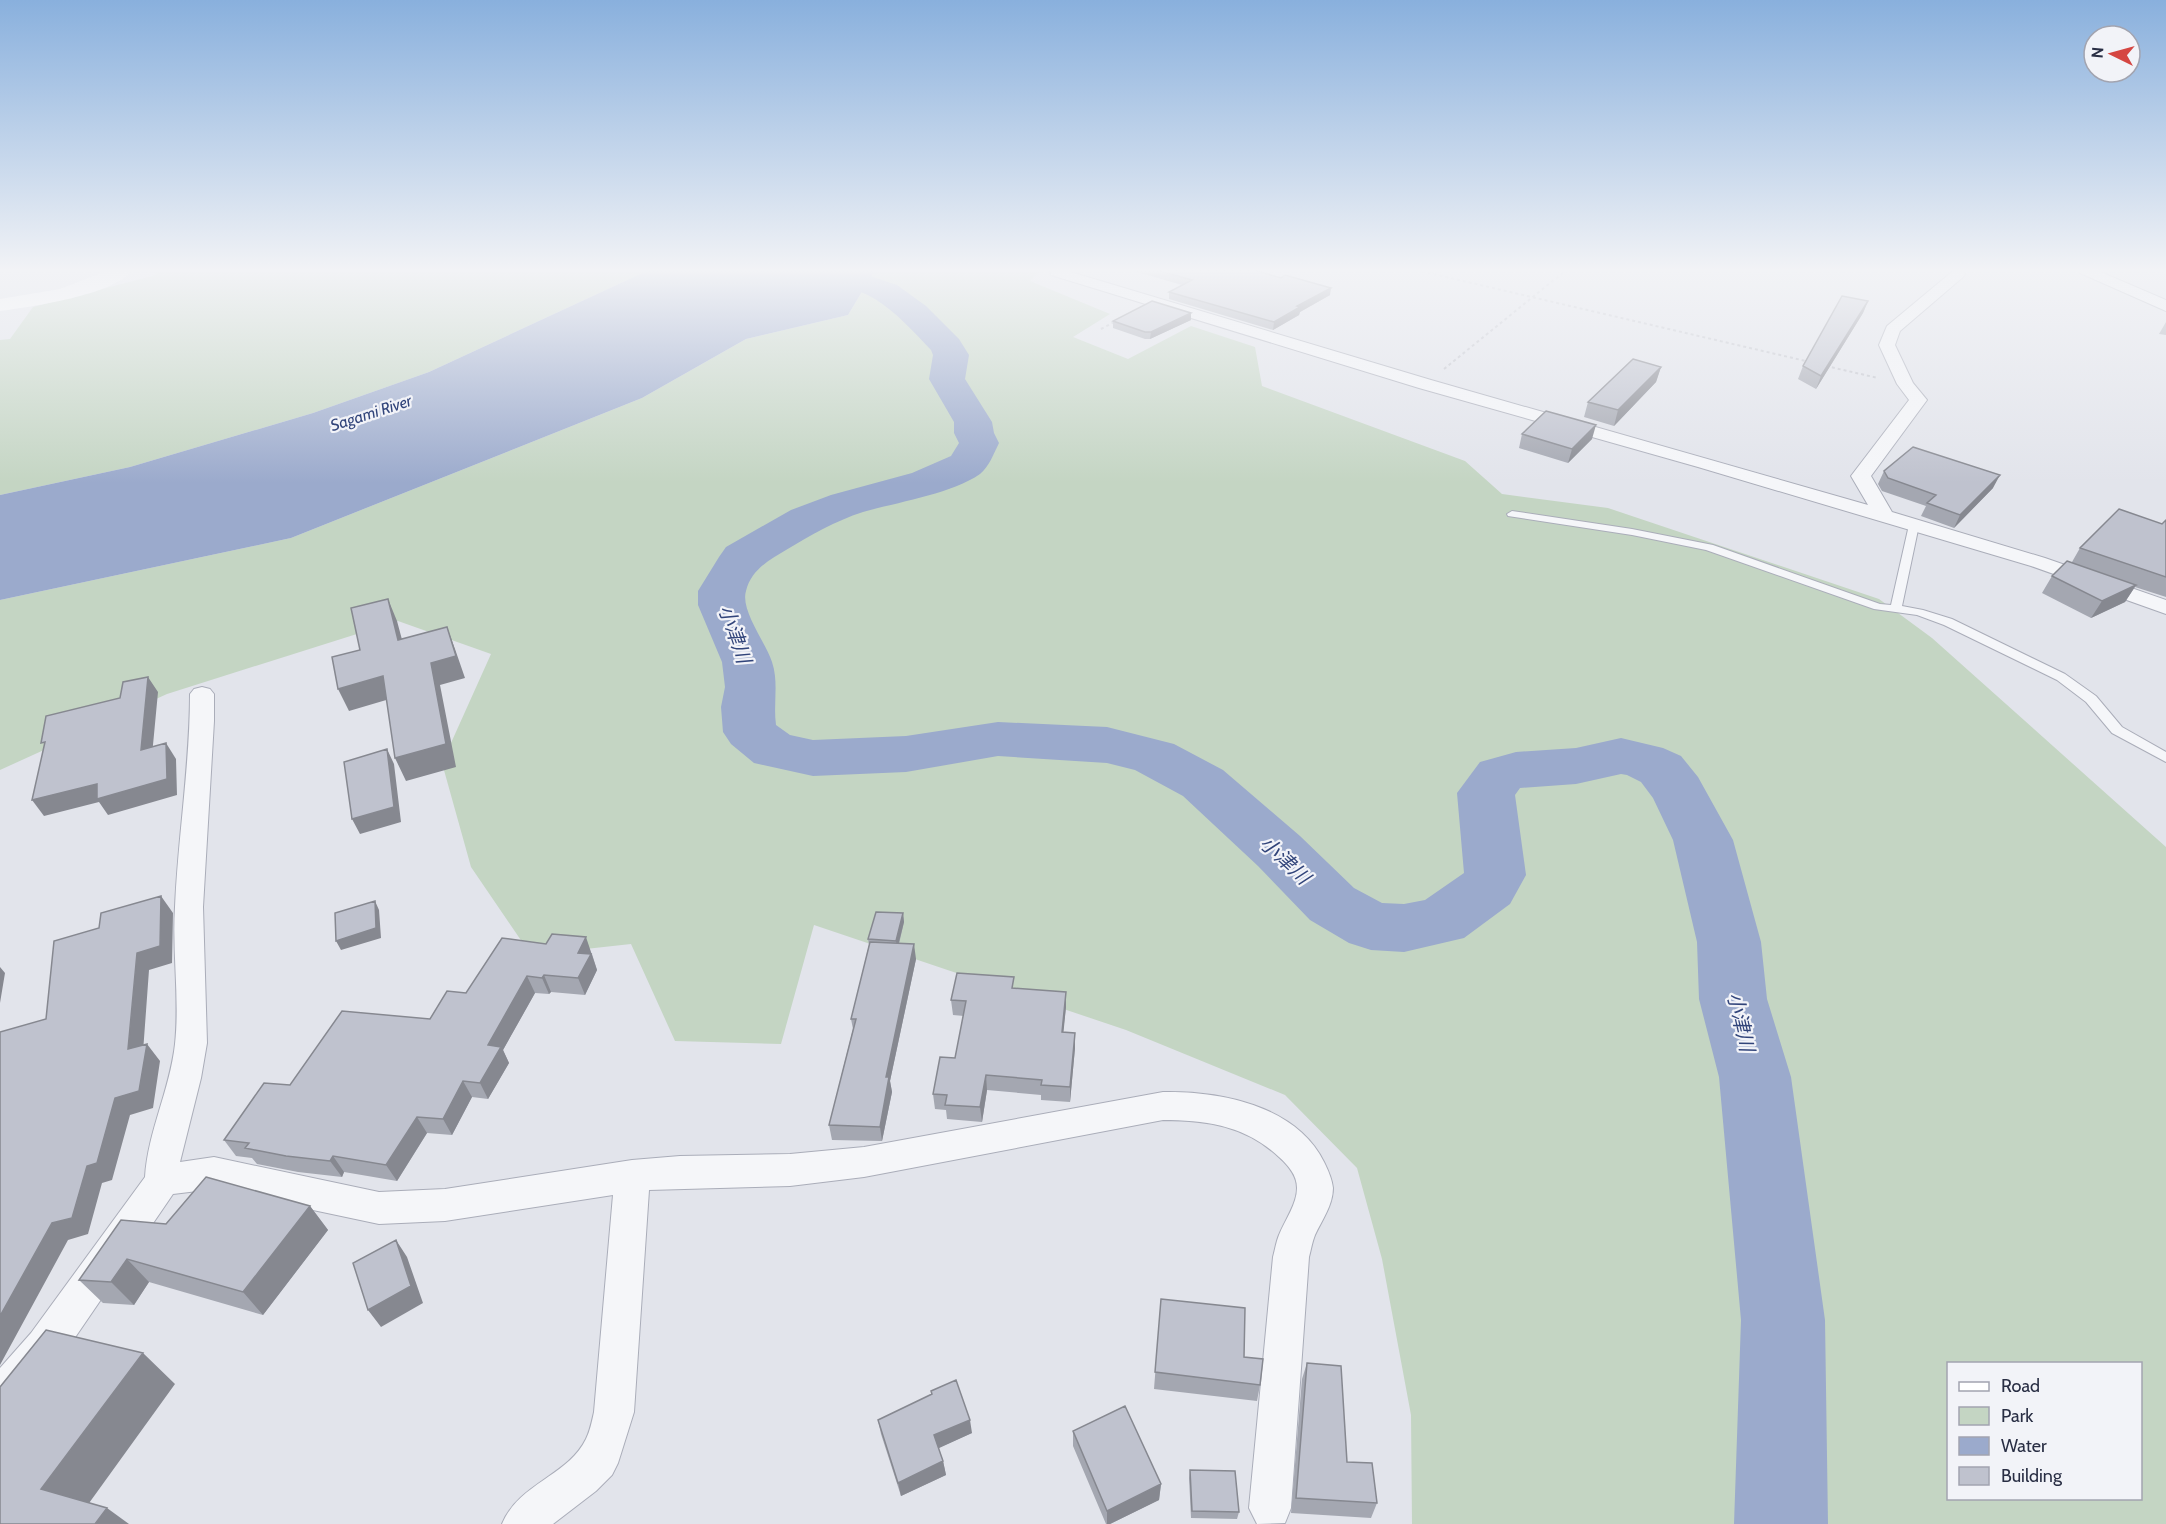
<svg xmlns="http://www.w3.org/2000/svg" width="2166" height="1524" viewBox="0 0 2166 1524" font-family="Cabin,'Noto Sans JP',sans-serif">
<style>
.green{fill:#c4d5c3;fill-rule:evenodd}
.water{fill:#9baacc}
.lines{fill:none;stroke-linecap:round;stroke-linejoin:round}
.river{fill:#9baacc;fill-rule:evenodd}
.lane-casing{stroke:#aaadb9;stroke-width:2}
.street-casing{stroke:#aaadb9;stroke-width:2}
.path{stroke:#c0c2ca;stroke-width:2;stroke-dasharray:3 3;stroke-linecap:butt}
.lane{fill:#f5f6f9;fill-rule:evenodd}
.street{fill:#f5f6f9;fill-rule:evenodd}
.secondary{fill:#fff;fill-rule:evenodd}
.wall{fill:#a4a7b1}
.shaded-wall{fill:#868890}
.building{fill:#bfc2ce;stroke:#868890;stroke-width:1.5}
.labels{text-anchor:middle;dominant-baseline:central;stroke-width:4.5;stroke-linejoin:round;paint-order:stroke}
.far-water-label{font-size:16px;font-style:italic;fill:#31447a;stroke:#f2f3f8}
.water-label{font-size:20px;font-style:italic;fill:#31447a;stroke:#f2f3f8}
</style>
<rect width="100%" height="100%" fill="#e2e4eb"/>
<path class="green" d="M 155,270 L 649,270 L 429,372 L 313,413 L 130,467 L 0,495 L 0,340 L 10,339 L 33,307 L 156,275 Z
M 875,270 L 1041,270 L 1030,281 L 1110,314 L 1073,337 L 1128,359 L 1191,326 L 1255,347 L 1262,386 L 1465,461 L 1502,494 L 1608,508 L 1879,599 L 1932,638 L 2166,847 L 2166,1524 L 1412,1524 L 1411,1415 L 1382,1259 L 1357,1168 L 1285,1095 L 1126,1030 L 814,925 L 781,1044 L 675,1041 L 631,944 L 531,955 L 471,867 L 442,763 L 491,654 L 398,621 L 167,694 L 0,770 L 0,600 L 291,538 L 642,398 L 746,339 L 848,315 ZM 1948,1364 L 2140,1364 L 2140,1498 L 1948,1498 Z"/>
<path class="water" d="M 649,270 L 875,270 L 848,315 L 746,339 L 642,398 L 291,538 L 0,600 L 0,495 L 130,467 L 313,413 L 429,372 Z"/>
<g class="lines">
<path class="river" d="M 802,270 L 852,270 L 897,285 L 926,306 L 959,339 L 969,355 L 965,379 L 992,422 L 994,433 L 999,443 C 994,453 989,467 980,474 C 951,494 898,502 863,512 C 835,521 811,535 786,550 C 769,560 751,570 746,591 C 740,610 766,643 772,662 C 779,683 773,704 776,725 L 790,735 L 813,740 L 906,736 L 998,722 L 1107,727 L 1174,744 L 1223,770 L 1300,836 L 1354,888 L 1382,903 L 1404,904 L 1425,900 L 1464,873 L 1457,793 L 1480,762 L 1516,752 L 1576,748 L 1621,738 L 1663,748 L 1681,756 L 1698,777 L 1733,840 L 1761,942 L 1767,999 L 1791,1077 L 1825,1320 L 1828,1524 L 1734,1524 L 1741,1320 L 1719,1077 L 1699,999 L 1697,942 L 1673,840 L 1653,798 L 1641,782 L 1627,775 L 1621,774 L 1576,784 L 1520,788 L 1515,795 L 1526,875 L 1510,904 L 1464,938 L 1404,952 L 1371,950 L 1349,943 L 1310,920 L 1258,866 L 1183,796 L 1135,770 L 1107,763 L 998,756 L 906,772 L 813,776 L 754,763 L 731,744 L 723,732 L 721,707 L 725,687 L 722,662 L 698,605 L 698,591 L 719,557 L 726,547 L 791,510 L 831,495 L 912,473 L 951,456 L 959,443 L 954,433 L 954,422 L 929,379 L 933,355 L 931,350 C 914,332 896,312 875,299 C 855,287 829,283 807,277 Z"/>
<defs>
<path id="lane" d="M 1512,511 L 1632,529 L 1713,545 L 1880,604 L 1891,605 L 1909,525 L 1914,522 L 1918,523 L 1919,525 L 1902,606 L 1923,610 L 1952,619 L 2065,674 L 2096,696 L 2122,727 L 2166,752 L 2166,762 L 2112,733 L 2086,702 L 2057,680 L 1944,625 L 1917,615 L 1874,609 L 1706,550 L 1632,535 L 1508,516 L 1507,514 Z"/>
<path id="street" d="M 1050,270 L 1064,270 L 1431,380 L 1868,505 L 1851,476 L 1909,400 L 1897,384 L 1879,345 L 1887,326 L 1953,271 L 1963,271 L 1965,274 L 1963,277 L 1900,331 L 1895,345 L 1913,383 L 1927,400 L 1871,476 L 1892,512 L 2045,558 L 2166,600 L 2166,614 L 2031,566 L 1698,467 L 1419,388 L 1051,275 Z
M 2078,270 L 2096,270 L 2166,300 L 2166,311 L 2080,273 Z
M 202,687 L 210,689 L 214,694 L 214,721 L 203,907 L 207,1043 L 201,1078 L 180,1162 L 214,1157 L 379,1192 L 445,1189 L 632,1160 L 680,1156 L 790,1154 L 864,1147 L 1163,1092 C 1219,1091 1296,1105 1324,1162 C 1328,1170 1332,1179 1333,1188 C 1333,1205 1322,1220 1315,1235 C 1312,1242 1311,1250 1309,1257 L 1291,1508 L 1285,1523 L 1257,1524 L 1249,1508 L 1273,1257 C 1275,1250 1276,1242 1279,1235 C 1285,1220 1297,1204 1297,1188 C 1297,1175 1288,1165 1279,1157 C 1246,1126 1207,1120 1163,1120 L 864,1177 L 790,1186 L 649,1190 L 634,1412 L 618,1463 L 612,1475 L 596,1491 L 553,1524 L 502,1524 C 519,1483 568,1476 586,1439 C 590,1431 592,1421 594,1412 L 613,1195 L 445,1221 L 379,1224 L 214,1189 L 173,1194 L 59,1361 L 14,1412 L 0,1418 L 0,1368 L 31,1333 L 145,1177 C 148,1131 170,1090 175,1044 C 180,999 172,953 175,907 C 178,836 190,766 190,694 L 194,689 Z"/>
</defs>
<use href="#lane" class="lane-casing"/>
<use href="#street" class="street-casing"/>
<path class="path" d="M 1416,270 L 1810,362
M 1101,329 L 1116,321
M 1826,366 L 1878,378
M 1444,369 L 1566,270"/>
<use href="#lane" class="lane"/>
<use href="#street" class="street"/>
<path class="secondary" d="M 109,270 L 132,270 C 115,295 30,307 0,311 L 0,299 L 60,289 Z"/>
</g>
<path class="wall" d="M 1130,270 L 1254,270 L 1330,295 L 1300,312 L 1299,315 L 1273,330 L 1169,299 L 1169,292 L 1182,285 Z
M 1868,301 L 1863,313 L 1816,389 L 1798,379 L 1803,366 Z
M 1191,313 L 1191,320 L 1150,339 L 1145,339 L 1113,328 L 1113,321 Z
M 2166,322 L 2166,335 L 2159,334 Z
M 1661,367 L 1656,382 L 1614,426 L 1584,417 L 1588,402 Z
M 1522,434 L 1592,439 L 1568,463 L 1519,448 Z
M 1884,471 L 1993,488 L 1954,528 L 1921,516 L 1926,506 L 1882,491 L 1878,484 Z
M 2166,520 L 2166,597 L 2135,587 L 2125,602 L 2091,618 L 2042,593 L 2052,576 L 2072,562 L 2080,548 L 2162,524 Z
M 903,913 L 904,922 L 899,944 L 916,959 L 890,1081 L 892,1092 L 882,1141 L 832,1140 L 829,1125 L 853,1029 L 851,1019 L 869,945 L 868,939 Z
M 592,954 L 597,970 L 585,995 L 551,992 L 549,994 L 535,993 L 503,1050 L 509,1063 L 488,1099 L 472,1097 L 452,1135 L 427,1133 L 397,1181 L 344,1172 L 342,1177 L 298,1172 L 257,1164 L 252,1158 L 236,1156 L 224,1140 L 290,1085 L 430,1019 L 466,993 Z
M 1015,988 L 1066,1007 L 1063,1032 L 1075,1048 L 1070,1102 L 1041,1100 L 1041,1095 L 987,1090 L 982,1122 L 947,1119 L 946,1110 L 935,1109 L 933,1094 L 955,1058 L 964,1016 L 953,1015 L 951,1000 Z
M 310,1206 L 328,1230 L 263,1315 L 149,1282 L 134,1305 L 103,1303 L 79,1280 L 166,1224 Z
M 1161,1299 L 1244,1357 L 1260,1385 L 1257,1401 L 1154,1389 Z
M 1307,1363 L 1347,1462 L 1377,1503 L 1371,1518 L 1291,1513 L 1302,1379 Z
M 931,1391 L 972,1433 L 938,1448 L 943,1461 L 946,1475 L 901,1496 L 881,1434 L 878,1420 L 931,1395 Z
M 1073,1431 L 1161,1484 L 1159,1500 L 1110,1524 L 1106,1524 L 1073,1446 Z
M 1190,1470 L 1239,1512 L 1237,1519 L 1191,1518 L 1189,1478 Z"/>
<path class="shaded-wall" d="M 1331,288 L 1330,295 L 1300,312 L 1299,315 L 1273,330 L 1274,322 L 1297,306 Z
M 1868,301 L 1863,313 L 1816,389 L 1821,376 Z
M 1191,313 L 1191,320 L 1150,339 L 1151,332 Z
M 1661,367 L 1656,382 L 1614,426 L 1618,410 Z
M 1596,425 L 1592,439 L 1568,463 L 1572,449 Z
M 2000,475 L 1993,488 L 1954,528 L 1960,515 Z
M 2136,585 L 2125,602 L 2091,618 L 2102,601 Z
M 388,599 L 397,621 L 408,662 L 398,640 Z
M 447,627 L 455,649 L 465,678 L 440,685 L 456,767 L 406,781 L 395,758 L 431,663 Z
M 383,676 L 393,698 L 349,711 L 338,689 Z
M 148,677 L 158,692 L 151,766 L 141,750 Z
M 166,743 L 176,759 L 177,795 L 108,815 L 99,802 L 44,816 L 32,800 Z
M 387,749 L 394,764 L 401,822 L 360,834 L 352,819 Z
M 161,896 L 173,913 L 172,963 L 149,970 L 142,1066 L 128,1049 L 137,953 Z
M 375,901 L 379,910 L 381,938 L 341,950 L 336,941 Z
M 903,913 L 904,922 L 897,950 L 896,941 Z
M 586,937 L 597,970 L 585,995 L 578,978 L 578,953 Z
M 914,944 L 916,959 L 890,1081 L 892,1092 L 882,1141 L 880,1127 L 886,1077 Z
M 0,967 L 5,973 L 0,1003 Z
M 544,975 L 551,992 L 549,994 L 542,978 Z
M 527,976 L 535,993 L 503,1050 L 509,1063 L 488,1099 L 480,1083 L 488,1045 Z
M 1066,992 L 1066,1007 L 1062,1047 L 1062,1032 Z
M 1075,1033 L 1075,1048 L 1070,1102 L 1070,1087 Z
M 147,1044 L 160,1061 L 153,1108 L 130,1115 L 112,1180 L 102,1183 L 88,1234 L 68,1240 L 0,1365 L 0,1316 L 52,1223 L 87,1166 L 115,1098 Z
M 986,1075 L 987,1090 L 982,1122 L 980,1107 Z
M 463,1081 L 472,1097 L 452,1135 L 443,1119 Z
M 417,1117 L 427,1133 L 397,1181 L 386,1165 Z
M 333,1156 L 344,1172 L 342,1177 L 330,1161 Z
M 310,1206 L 328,1230 L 263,1315 L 243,1292 Z
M 396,1240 L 407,1257 L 423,1303 L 381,1327 L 368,1310 Z
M 127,1259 L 149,1282 L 134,1305 L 111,1282 Z
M 143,1353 L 175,1384 L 79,1517 L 41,1489 Z
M 970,1420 L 972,1433 L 937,1449 L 934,1435 Z
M 943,1461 L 946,1475 L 901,1496 L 898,1483 Z
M 1161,1484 L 1159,1500 L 1110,1524 L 1107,1524 L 1107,1511 Z
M 107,1508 L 129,1524 L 95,1524 Z"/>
<path class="building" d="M 1156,270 L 1254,270 L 1281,278 L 1285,275 L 1331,288 L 1297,306 L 1300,307 L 1274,322 L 1169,292 L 1192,280 Z
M 1842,296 L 1868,301 L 1821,376 L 1803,366 Z
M 1152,301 L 1191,313 L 1151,332 L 1145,332 L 1113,321 Z
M 1633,359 L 1661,367 L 1618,410 L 1588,402 Z
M 1546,411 L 1596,425 L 1572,449 L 1522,434 Z
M 1913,447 L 2000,475 L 1960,515 L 1927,503 L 1936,495 L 1888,478 L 1884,471 Z
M 2119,509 L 2162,524 L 2166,520 L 2166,577 L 2080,548 Z
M 2067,561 L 2136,585 L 2102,601 L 2052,576 Z
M 388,599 L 398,640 L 447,627 L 456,656 L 431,663 L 446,744 L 395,758 L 383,676 L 338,689 L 332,657 L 360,650 L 351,608 Z
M 148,677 L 141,750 L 166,743 L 167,779 L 97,799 L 97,784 L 32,800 L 45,742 L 41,743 L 46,716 L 120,698 L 123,682 Z
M 387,749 L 394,807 L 352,819 L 344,762 Z
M 161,896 L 160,946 L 137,953 L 128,1049 L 147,1044 L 139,1091 L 115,1098 L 97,1163 L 87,1166 L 72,1218 L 52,1223 L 0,1316 L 0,1032 L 46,1019 L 54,941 L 99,928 L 101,913 Z
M 375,901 L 376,928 L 336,941 L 335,913 Z
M 876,912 L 903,913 L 896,941 L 868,939 Z
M 552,934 L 586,937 L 578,953 L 591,954 L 578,978 L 544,975 L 542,978 L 527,976 L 488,1045 L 501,1047 L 480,1083 L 463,1081 L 443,1119 L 417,1117 L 386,1165 L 333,1156 L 330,1161 L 286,1156 L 245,1148 L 249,1143 L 224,1140 L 264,1083 L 290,1085 L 342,1011 L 430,1019 L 447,991 L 466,993 L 502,938 L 546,944 Z
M 870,942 L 914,944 L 886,1077 L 889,1077 L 880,1127 L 829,1125 L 856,1019 L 851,1019 Z
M 957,973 L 1014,977 L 1012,988 L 1066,992 L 1062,1032 L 1075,1033 L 1070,1087 L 1041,1085 L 1042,1080 L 986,1075 L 980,1107 L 945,1105 L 947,1095 L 933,1094 L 940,1057 L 955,1058 L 966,1001 L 951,1000 Z
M 206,1177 L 310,1206 L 243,1292 L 127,1259 L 111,1282 L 79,1280 L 121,1220 L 166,1224 Z
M 396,1240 L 411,1286 L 368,1310 L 353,1263 Z
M 1161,1299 L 1245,1308 L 1244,1357 L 1263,1359 L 1260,1385 L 1155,1372 Z
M 46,1330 L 143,1353 L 41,1489 L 107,1508 L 95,1524 L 0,1524 L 0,1387 Z
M 1307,1363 L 1341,1366 L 1347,1462 L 1372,1463 L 1377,1503 L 1296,1498 Z
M 956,1380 L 970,1420 L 934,1435 L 943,1461 L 898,1483 L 878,1420 L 932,1394 L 931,1391 Z
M 1125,1406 L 1161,1484 L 1107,1511 L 1073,1431 Z
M 1190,1470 L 1235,1471 L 1239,1512 L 1192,1511 Z"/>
<linearGradient id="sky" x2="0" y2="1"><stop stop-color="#89b0dd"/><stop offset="0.56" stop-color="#f2f3f6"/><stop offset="1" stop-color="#f2f3f6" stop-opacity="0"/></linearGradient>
<rect width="2166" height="483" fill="url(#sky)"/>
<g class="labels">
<g class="far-water-label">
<text transform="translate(371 413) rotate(-18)">Sagami River</text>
</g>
<g class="water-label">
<text transform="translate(735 634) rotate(71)">小津川</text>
<text transform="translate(1285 860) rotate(43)">小津川</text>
<text transform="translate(1741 1022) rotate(77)">小津川</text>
</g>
</g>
<rect x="1947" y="1362" width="195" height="138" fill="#f2f3f8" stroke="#a2a4b0" stroke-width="1.5"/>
<rect x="1959" y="1382" width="30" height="9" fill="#ffffff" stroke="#a2a4b0" stroke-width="1.5"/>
<text x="2001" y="1392" font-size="18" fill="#292e44">Road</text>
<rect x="1959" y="1407" width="30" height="18" fill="#c4d5c3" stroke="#a2a4b0" stroke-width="1.5"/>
<text x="2001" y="1422" font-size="18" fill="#292e44">Park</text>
<rect x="1959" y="1437" width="30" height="18" fill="#9baacc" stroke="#a2a4b0" stroke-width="1.5"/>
<text x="2001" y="1452" font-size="18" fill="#292e44">Water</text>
<rect x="1959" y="1467" width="30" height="18" fill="#bfc2ce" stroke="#a2a4b0" stroke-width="1.5"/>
<text x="2001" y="1482" font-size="18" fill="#292e44">Building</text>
<g transform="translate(2112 54) rotate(275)"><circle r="28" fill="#f2f3f8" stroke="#a2a4b0" stroke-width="1.5"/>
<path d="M0-4.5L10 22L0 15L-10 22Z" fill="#d54642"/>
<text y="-9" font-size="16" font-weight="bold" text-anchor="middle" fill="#292e44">N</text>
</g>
</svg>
